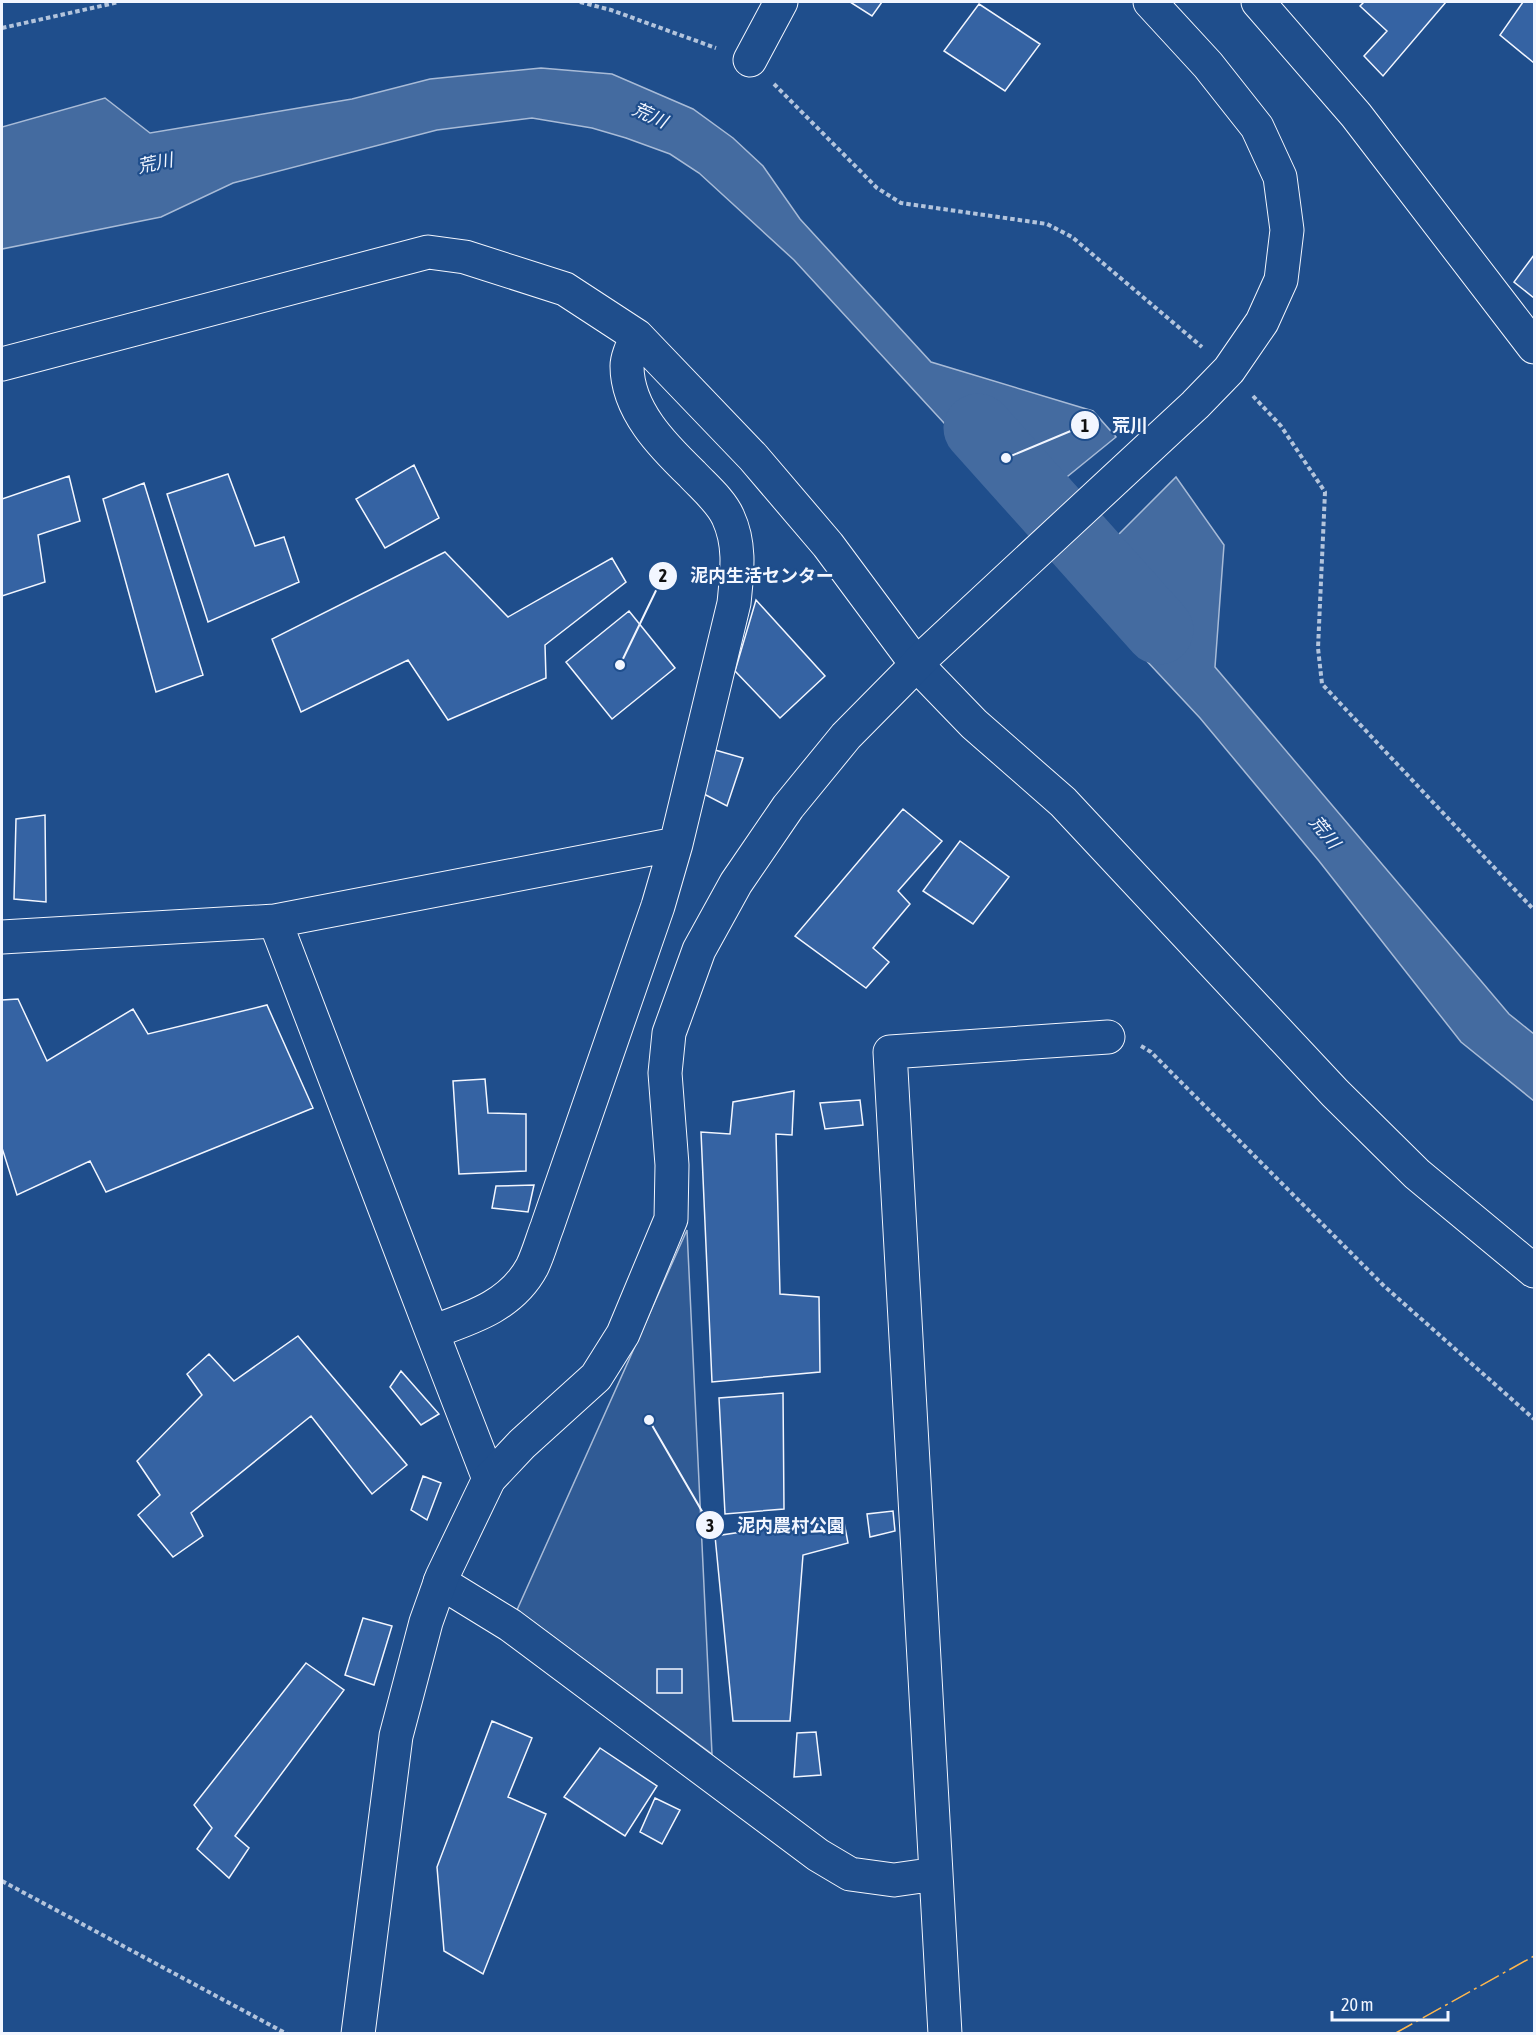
<svg xmlns="http://www.w3.org/2000/svg" width="1536" height="2035" viewBox="0 0 1536 2035" font-family="'Asap Condensed','Noto Sans JP',sans-serif">
<style>
.built{fill:#305b95;stroke:#a8bbd7;stroke-width:1.5}
.water{fill:#446ba0;stroke:#a8bbd7;stroke-width:1.5}
.lines{fill:none;stroke-linecap:round;stroke-linejoin:round}
.river{stroke:#446ba0;stroke-width:69}
.building{fill:#3563a3;stroke:#f2f6ff;stroke-width:1.5}
.street-casing{stroke:#f2f6ff;stroke-width:35}
.secondary-casing{stroke:#f2f6ff;stroke-width:35}
.path{stroke:#b3c4dc;stroke-width:4;stroke-dasharray:4.5 3;stroke-linecap:butt}
.street{stroke:#1f4e8c;stroke-width:33}
.secondary{stroke:#1f4e8c;stroke-width:33}
.power{stroke:#ffb74d;stroke-width:1.5;stroke-dasharray:21 4.5 3 4.5;stroke-linecap:butt}
.labels{text-anchor:middle;dominant-baseline:central;stroke-width:4.5;stroke-linejoin:round;paint-order:stroke}
.water-label{font-size:18px;font-style:italic;fill:#f2f6ff;stroke:#1f4e8c}
.leader{fill:none;stroke:#f2f6ff;stroke-width:2}
.callout-dot{fill:#f2f6ff;stroke:#1f4e8c;stroke-width:2}
.mark-label{font-size:18px;text-anchor:middle;font-weight:bold;fill:#111}
.callout-label{font-size:18px;text-anchor:middle;font-weight:bold;fill:#f2f6ff;stroke:#1f4e8c;stroke-width:4.5;stroke-linejoin:round;paint-order:stroke}
</style>
<rect width="100%" height="100%" fill="#1f4e8c"/>
<path class="built" d="M 687,1230 L 712,1754 L 517,1610 Z"/>
<path class="water" d="M 541,68 L 612,74 L 693,109 L 733,138 L 763,166 L 800,219 L 931,362 L 1093,411 L 1116,437 L 1025,511 L 794,260 L 699,173 L 670,154 L 626,138 L 592,128 L 532,118 L 437,130 L 233,183 L 161,217 L 2,249 L 2,127 L 105,98 L 150,133 L 352,99 L 430,79 Z
M 1176,477 L 1224,545 L 1215,667 L 1509,1014 L 1534,1034 L 1534,1101 L 1461,1042 L 1319,861 L 1200,718 L 1129,642 L 1075,578 Z"/>
<g class="lines">
<path class="river" d="M 978,428 L 1159,630"/>
</g>
<path class="building" d="M 850,2 L 882,2 L 872,16 Z
M 1364,2 L 1446,2 L 1383,76 L 1364,56 L 1387,31 L 1360,6 Z
M 1523,2 L 1534,2 L 1534,63 L 1500,35 Z
M 979,4 L 1040,44 L 1005,91 L 944,51 Z
M 1534,255 L 1534,298 L 1514,282 Z
M 414,465 L 439,518 L 385,548 L 356,499 Z
M 228,474 L 255,546 L 284,537 L 299,582 L 208,622 L 167,494 Z
M 69,476 L 80,521 L 38,535 L 45,582 L 2,596 L 2,499 Z
M 144,483 L 203,675 L 156,692 L 103,499 Z
M 445,552 L 508,617 L 612,558 L 626,582 L 545,645 L 546,678 L 448,720 L 408,660 L 301,712 L 272,639 Z
M 756,600 L 825,676 L 780,718 L 735,671 Z
M 629,611 L 675,668 L 612,719 L 566,662 Z
M 715,750 L 743,758 L 727,806 L 704,794 Z
M 903,809 L 942,841 L 898,891 L 910,904 L 873,948 L 889,962 L 866,988 L 795,936 Z
M 45,815 L 46,902 L 14,899 L 16,819 Z
M 960,841 L 1009,877 L 973,924 L 923,891 Z
M 18,999 L 47,1061 L 133,1009 L 148,1034 L 267,1005 L 313,1108 L 106,1192 L 90,1161 L 17,1195 L 2,1148 L 2,1000 Z
M 485,1079 L 488,1113 L 526,1114 L 526,1171 L 459,1174 L 453,1081 Z
M 794,1091 L 792,1135 L 776,1134 L 780,1294 L 819,1297 L 820,1372 L 712,1382 L 701,1132 L 730,1134 L 733,1102 Z
M 860,1100 L 863,1125 L 825,1129 L 820,1103 Z
M 534,1185 L 528,1212 L 492,1208 L 496,1186 Z
M 298,1336 L 407,1465 L 372,1494 L 311,1416 L 191,1513 L 203,1536 L 173,1557 L 138,1515 L 160,1495 L 137,1461 L 202,1395 L 187,1374 L 209,1354 L 234,1381 Z
M 401,1371 L 439,1414 L 421,1425 L 390,1387 Z
M 783,1393 L 784,1509 L 725,1514 L 719,1398 Z
M 423,1476 L 441,1483 L 427,1520 L 411,1510 Z
M 893,1511 L 895,1531 L 870,1537 L 867,1514 Z
M 843,1517 L 848,1543 L 803,1555 L 790,1721 L 733,1721 L 715,1536 Z
M 363,1618 L 392,1626 L 374,1685 L 345,1675 Z
M 306,1663 L 344,1690 L 235,1836 L 249,1848 L 229,1878 L 197,1849 L 212,1828 L 194,1805 Z
M 657,1669 L 682,1669 L 682,1693 L 657,1693 Z
M 492,1721 L 532,1738 L 508,1797 L 546,1814 L 483,1974 L 444,1951 L 437,1867 Z
M 816,1732 L 821,1775 L 794,1777 L 797,1733 Z
M 600,1748 L 657,1786 L 625,1836 L 564,1797 Z
M 655,1798 L 680,1810 L 662,1844 L 640,1832 Z"/>
<g class="lines">
<defs>
<path id="street" d="M 1258,2 L 1356,115 L 1534,347
M 750,60 L 781,2
M 2,364 L 428,252 L 465,257 L 565,289 L 637,336 L 753,457 L 828,545 L 917,665 L 974,724 L 1063,802 L 1335,1093 L 1417,1174 L 1534,1271
M 275,921 L 432,1332
M 2,937 L 275,921 L 676,844
M 489,1479 L 432,1332 C 471,1318 511,1306 532,1267 C 538,1255 542,1240 547,1227 L 658,906 L 676,844 L 734,603 C 737,573 741,545 728,517 C 721,501 704,487 692,474 C 663,446 627,410 627,366 C 627,357 633,345 637,336
M 440,1582 L 510,1625 L 818,1855 L 850,1874 L 894,1880 L 936,1874
M 945,2034 L 890,1052 L 1108,1037"/>
<path id="secondary" d="M 358,2034 L 396,1736 L 426,1622 L 442,1577 L 489,1479 L 522,1444 L 596,1377 L 623,1334 L 671,1219 L 672,1165 L 665,1073 L 669,1033 L 699,950 L 736,883 L 788,807 L 846,736 L 929,652 L 1195,405 L 1229,370 L 1262,322 L 1281,280 L 1287,230 L 1280,177 L 1257,127 L 1208,65 L 1150,2"/>
</defs>
<use href="#street" class="street-casing"/>
<use href="#secondary" class="secondary-casing"/>
<path class="path" d="M 580,2 L 611,10 L 716,48
M 2,28 L 119,2
M 774,84 L 877,188 L 901,203 L 1047,224 L 1072,237 L 1202,347
M 1253,396 L 1281,426 L 1325,492 L 1318,648 L 1322,684 L 1534,910
M 1141,1046 L 1151,1052 L 1383,1285 L 1534,1419
M 2,1881 L 287,2034"/>
<use href="#street" class="street"/>
<use href="#secondary" class="secondary"/>
<path class="power" d="M 1394,2034 L 1534,1956"/>
</g>
<g class="labels">
<g class="water-label">
<text transform="translate(650 115) rotate(24)">荒川</text>
<text transform="translate(155 163) rotate(-12)">荒川</text>
<text transform="translate(1325 832) rotate(51)">荒川</text>
</g>
</g>
<path class="leader" d="M1006 458L1085 425M620 665L663 576M649 1420L710 1525"/>
<g class="callout-dot">
<circle cx="1006" cy="458" r="6"/>
<circle cx="620" cy="665" r="6"/>
<circle cx="649" cy="1420" r="6"/>
<circle cx="1085" cy="425" r="15"/>
<circle cx="663" cy="576" r="15"/>
<circle cx="710" cy="1525" r="15"/>
</g>
<g class="mark-label">
<text x="1085" y="432">1</text>
<text x="663" y="582">2</text>
<text x="710" y="1532">3</text>
</g>
<g class="callout-label">
<text x="1130" y="432">荒川</text>
<text x="762" y="582">泥内生活センター</text>
<text x="791" y="1532">泥内農村公園</text>
</g>
<rect width="1536" height="2035" fill="none" stroke="#f2f6ff" stroke-width="6"/>
<path d="M1332 2011v9h116v-9" fill="none" stroke="#f2f6ff" stroke-width="3"/>
<text x="1341" y="2011" font-size="18" fill="#f2f6ff" stroke="#1f4e8c" stroke-width="4.5" paint-order="stroke">20 m</text>
</svg>
